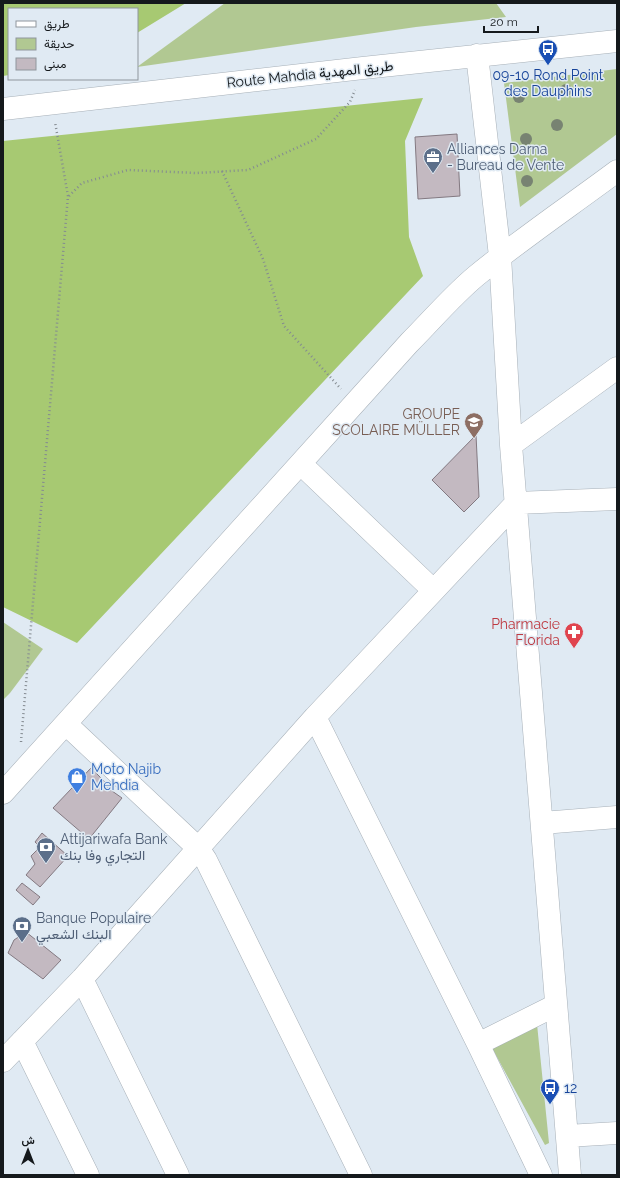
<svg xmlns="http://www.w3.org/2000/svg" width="620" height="1178" viewBox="0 0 620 1178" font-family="Raleway,Vazirmatn,sans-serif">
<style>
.green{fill:#b1c892}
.forest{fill:#a7c972}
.building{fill:#c3b9c1;stroke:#837981}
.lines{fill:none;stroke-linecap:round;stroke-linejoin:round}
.minor-casing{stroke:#a7b0b8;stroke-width:23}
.path{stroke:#848b91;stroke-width:2.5;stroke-dasharray:1 3;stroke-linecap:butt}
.minor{stroke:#fff;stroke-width:22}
.tree{fill:#788372}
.labels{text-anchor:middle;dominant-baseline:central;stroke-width:3;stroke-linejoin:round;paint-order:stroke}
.street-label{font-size:14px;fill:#15191c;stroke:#e0eaf3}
.transit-label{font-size:14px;fill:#164399;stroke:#e0eaf3}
.service-label{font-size:14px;fill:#4e5e75;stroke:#e0eaf3;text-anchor:start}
.education-label{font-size:14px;fill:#785e54;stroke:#e0eaf3;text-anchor:end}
.health-label{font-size:14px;fill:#be3a42;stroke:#e0eaf3;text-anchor:end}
.shop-label{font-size:14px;fill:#366cbe;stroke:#e0eaf3;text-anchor:start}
</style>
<rect width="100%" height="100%" fill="#e0eaf3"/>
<path class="green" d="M 225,3 L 496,3 L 506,17 L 416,27 L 137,67 Z
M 617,69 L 617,134 L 520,207 L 504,83 Z
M 3,622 L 43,649 L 10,693 L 3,700 Z
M 537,1024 L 549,1143 L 545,1145 L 492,1048 Z"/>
<path class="forest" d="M 3,3 L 186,3 L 137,33 L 137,9 L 9,9 L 9,75 L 3,76 Z
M 423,98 L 405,141 L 409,237 L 423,276 L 77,643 L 3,607 L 3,141 Z"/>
<path class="building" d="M 457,134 L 460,196 L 418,199 L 415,137 Z
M 476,435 L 479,497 L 464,512 L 432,480 Z
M 91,768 L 106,783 L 105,786 L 122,798 L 89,839 L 53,808 Z
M 42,833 L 68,856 L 40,887 L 26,875 L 35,864 L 31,856 L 40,847 L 35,842 Z
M 22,883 L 40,897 L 33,905 L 16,890 Z
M 26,932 L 61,960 L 43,979 L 8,953 L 14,940 Z"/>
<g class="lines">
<defs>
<path id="minor" d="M 477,55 L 500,256 L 511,445 L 570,1175
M 3,109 L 363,68 L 617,41
M 511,445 L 617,368
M 301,464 L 433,590
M 315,717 L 478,1044 L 541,1175
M 66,724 L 198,848 L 206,860 L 361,1175
M 3,793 L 409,343 C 431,321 452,296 476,276 C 521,239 570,206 617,171
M 542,823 L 617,817
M 82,979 L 178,1175
M 22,1041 L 88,1175
M 478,1044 L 556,1005
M 3,1061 L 82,979 L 315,717 L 516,503 L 617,499
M 567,1136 L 617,1133"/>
</defs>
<use href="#minor" class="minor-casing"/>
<path class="path" d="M 458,165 L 470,165
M 222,171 L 263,259 L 284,326 L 341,389
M 69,196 L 82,183 L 128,170 L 196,173 L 248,170 L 316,139 L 350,102 L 355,90
M 21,742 L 68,196 L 55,122"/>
<use href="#minor" class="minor"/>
</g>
<g class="tree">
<circle cx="566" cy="90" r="6"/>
<circle cx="519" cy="97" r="6"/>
<circle cx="557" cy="125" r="6"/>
<circle cx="526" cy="139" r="6"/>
<circle cx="527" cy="181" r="6"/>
</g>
<defs>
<symbol id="bus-pin" viewBox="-11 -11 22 30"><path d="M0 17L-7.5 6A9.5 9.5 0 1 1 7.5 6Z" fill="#1a4fb4" stroke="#e0eaf3"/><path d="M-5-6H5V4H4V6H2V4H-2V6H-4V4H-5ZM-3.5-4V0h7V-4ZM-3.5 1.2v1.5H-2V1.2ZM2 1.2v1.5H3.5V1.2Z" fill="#fff"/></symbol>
<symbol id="office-pin" viewBox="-11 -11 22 30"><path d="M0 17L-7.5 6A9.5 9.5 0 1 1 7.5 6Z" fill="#5c6f8a" stroke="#e0eaf3"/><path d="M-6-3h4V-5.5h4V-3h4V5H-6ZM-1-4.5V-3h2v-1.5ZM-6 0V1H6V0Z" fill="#fff"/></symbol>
<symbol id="school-pin" viewBox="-11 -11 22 30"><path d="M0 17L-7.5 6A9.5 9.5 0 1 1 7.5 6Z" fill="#8d6e63" stroke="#e0eaf3"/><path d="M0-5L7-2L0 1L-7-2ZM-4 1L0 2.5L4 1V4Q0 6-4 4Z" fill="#fff"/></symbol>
<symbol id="pharmacy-pin" viewBox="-11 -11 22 30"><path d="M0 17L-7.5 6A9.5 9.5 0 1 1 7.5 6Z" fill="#e0444e" stroke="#e0eaf3"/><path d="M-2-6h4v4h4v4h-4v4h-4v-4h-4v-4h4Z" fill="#fff"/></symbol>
<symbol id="shop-pin" viewBox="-11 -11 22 30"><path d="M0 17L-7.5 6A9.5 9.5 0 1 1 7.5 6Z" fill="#3f7fe0" stroke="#e0eaf3"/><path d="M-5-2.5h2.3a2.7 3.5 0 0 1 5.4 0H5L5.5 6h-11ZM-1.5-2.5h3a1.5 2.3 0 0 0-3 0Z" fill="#fff"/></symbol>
<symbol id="bank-pin" viewBox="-11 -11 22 30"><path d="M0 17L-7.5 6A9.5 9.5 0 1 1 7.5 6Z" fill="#5c6f8a" stroke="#e0eaf3"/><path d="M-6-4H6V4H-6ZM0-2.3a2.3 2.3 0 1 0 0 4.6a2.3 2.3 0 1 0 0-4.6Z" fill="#fff"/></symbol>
</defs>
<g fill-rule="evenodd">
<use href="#bus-pin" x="537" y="38" width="22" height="30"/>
<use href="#office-pin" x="422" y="146" width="22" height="30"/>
<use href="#school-pin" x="463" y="411" width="22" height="30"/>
<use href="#pharmacy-pin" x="563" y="621" width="22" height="30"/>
<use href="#shop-pin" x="66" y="766" width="22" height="30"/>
<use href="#bank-pin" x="35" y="836" width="22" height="30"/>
<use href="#bank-pin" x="11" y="915" width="22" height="30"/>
<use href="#bus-pin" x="539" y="1077" width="22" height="30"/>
</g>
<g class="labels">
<g class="street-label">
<text transform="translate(310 74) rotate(-6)">Route Mahdia طريق المهدية</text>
</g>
<g class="transit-label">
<text x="548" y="75">09-10 Rond Point<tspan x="548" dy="16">des Dauphins</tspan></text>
<text x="564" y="1088" text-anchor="start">12</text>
</g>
<g class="service-label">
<text x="447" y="149">Alliances Darna<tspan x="447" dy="16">- Bureau de Vente</tspan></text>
<text x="60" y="839">Attijariwafa Bank<tspan x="60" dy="16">التجاري وفا بنك</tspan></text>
<text x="36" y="918">Banque Populaire<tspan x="36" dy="16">البنك الشعبي</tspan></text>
</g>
<g class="education-label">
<text x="460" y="414">GROUPE<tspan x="460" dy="16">SCOLAIRE MÜLLER</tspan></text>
</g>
<g class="health-label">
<text x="560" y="624">Pharmacie<tspan x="560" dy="16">Florida</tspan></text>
</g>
<g class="shop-label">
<text x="91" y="769">Moto Najib<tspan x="91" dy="16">Mehdia</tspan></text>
</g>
</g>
<rect width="620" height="1178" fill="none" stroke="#15191c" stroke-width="8"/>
<rect x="8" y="8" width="130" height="72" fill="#e0eaf3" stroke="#8f969d"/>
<rect x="16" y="21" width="20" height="6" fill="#ffffff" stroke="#8f969d"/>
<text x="44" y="28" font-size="12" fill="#15191c">طريق</text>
<rect x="16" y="38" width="20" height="12" fill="#b1c892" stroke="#8f969d"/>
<text x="44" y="48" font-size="12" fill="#15191c">حديقة</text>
<rect x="16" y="58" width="20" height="12" fill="#c3b9c1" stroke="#8f969d"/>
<text x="44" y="68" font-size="12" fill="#15191c">مبنى</text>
<g transform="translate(28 1150)" stroke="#e0eaf3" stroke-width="3" paint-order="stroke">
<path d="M0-3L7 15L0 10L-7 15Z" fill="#15191c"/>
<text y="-6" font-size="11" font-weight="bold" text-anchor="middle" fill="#15191c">ش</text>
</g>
<path d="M484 26v6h54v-6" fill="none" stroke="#15191c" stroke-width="2"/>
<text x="490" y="26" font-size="12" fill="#15191c" stroke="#e0eaf3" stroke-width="3" paint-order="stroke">20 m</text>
</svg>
